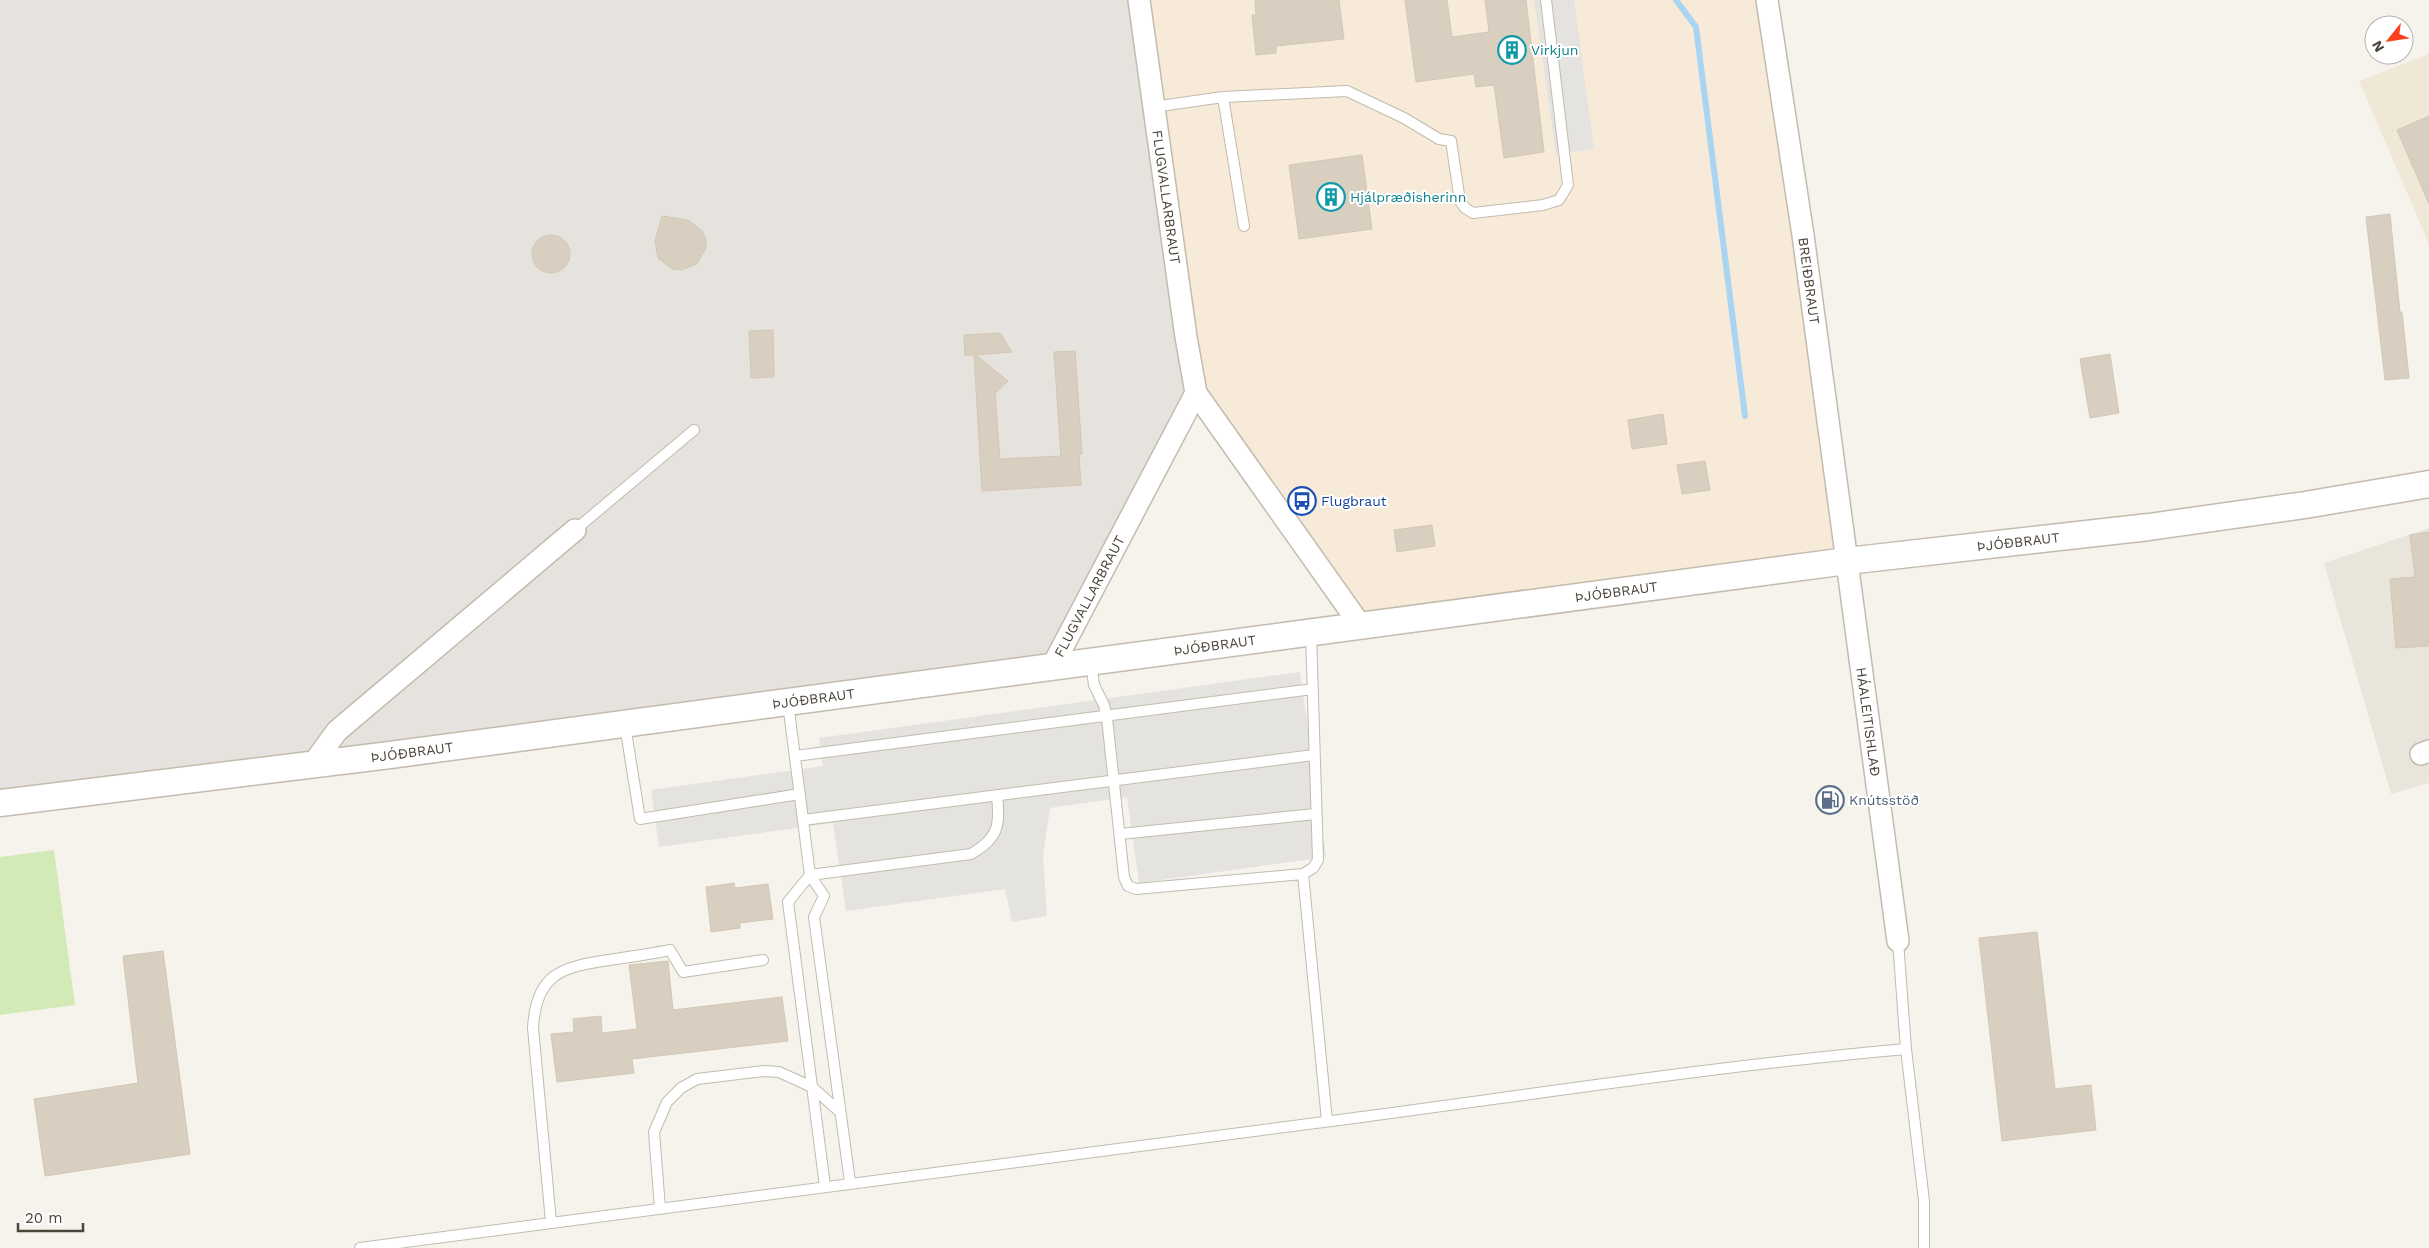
<svg xmlns="http://www.w3.org/2000/svg" width="2429" height="1248" viewBox="0 0 2429 1248" font-family="'Work Sans',sans-serif">
<style>
.residential{fill:#eae5da}
.commercial{fill:#f7ead8}
.industrial{fill:#e6e2dd}
.education{fill:#efe8d6}
.grass{fill:#d2eab5}
.parking{fill:#e5e3e0}
.lines{fill:none;stroke-linecap:round;stroke-linejoin:round}
.stream{stroke:#a9d4f2;stroke-width:6}
.building{fill:#d8cfc1;stroke:#d3c7b4}
.service-casing{stroke:#c2bbae;stroke-width:12}
.minor-casing{stroke:#c2bbae;stroke-width:24}
.tertiary-casing{stroke:#c2bbae;stroke-width:29}
.service{stroke:#fff;stroke-width:10}
.minor{stroke:#fff;stroke-width:21}
.tertiary{stroke:#fff;stroke-width:26}
.labels{text-anchor:middle;dominant-baseline:central;stroke-width:4;stroke-linejoin:round;paint-order:stroke}
.culture-label{font-size:14px;fill:#0d838f;stroke:#fff;text-anchor:start}
.street-label{font-size:14px;fill:#4b4439;stroke:#fff}
.transit-label{font-size:14px;fill:#164399;stroke:#fff;text-anchor:start}
.service-label{font-size:14px;fill:#4e5e75;stroke:#fff;text-anchor:start}
</style>
<rect width="100%" height="100%" fill="#f6f3ec"/>
<path class="residential" d="M 2429,528 L 2429,783 L 2391,794 L 2324,563 Z"/>
<path class="commercial" d="M 1139,0 L 1767,0 L 1847,561 L 1361,626 L 1196,393 Z"/>
<path class="industrial" d="M 0,0 L 1139,0 L 1196,393 L 1052,667 L 0,803 Z"/>
<path class="education" d="M 2429,54 L 2429,244 L 2359,81 Z"/>
<path class="grass" d="M 54,850 L 75,1005 L 0,1015 L 0,857 Z"/>
<path class="parking" d="M 1534,0 L 1574,0 L 1594,149 L 1556,154 Z
M 1300,672 L 1326,857 L 1139,883 L 1127,797 L 1050,808 L 1043,856 L 1047,916 L 1012,922 L 1005,889 L 846,911 L 833,823 L 659,847 L 651,790 L 823,766 L 819,738 Z"/>
<g class="lines">
<path class="stream" d="M 1676,0 L 1696,27 L 1745,416"/>
</g>
<path class="building" d="M 1255,0 L 1339,0 L 1344,39 L 1276,46 L 1276,53 L 1256,55 L 1252,15 L 1256,15 Z
M 1405,0 L 1447,0 L 1452,37 L 1489,32 L 1485,0 L 1526,0 L 1544,152 L 1504,158 L 1494,85 L 1476,87 L 1474,74 L 1416,82 Z
M 2429,116 L 2429,204 L 2397,130 Z
M 1362,155 L 1372,229 L 1299,239 L 1289,165 Z
M 2390,214 L 2400,312 L 2402,312 L 2409,378 L 2385,380 L 2366,217 Z
M 662,216 L 688,220 L 702,231 L 706,239 L 706,248 L 697,264 L 681,270 L 672,269 L 658,258 L 655,241 Z
M532 254a19 19 0 1 1 38 0a19 19 0 1 1-38 0Z
M 773,330 L 774,377 L 751,378 L 749,331 Z
M 1000,333 L 1012,352 L 976,355 L 1008,381 L 995,394 L 1000,459 L 1061,456 L 1054,352 L 1075,351 L 1082,454 L 1079,455 L 1081,485 L 982,491 L 974,355 L 965,355 L 964,335 Z
M 2110,354 L 2119,413 L 2090,418 L 2080,359 Z
M 1663,414 L 1667,444 L 1632,449 L 1628,420 Z
M 1705,461 L 1710,490 L 1682,494 L 1677,465 Z
M 1432,525 L 1435,546 L 1397,552 L 1394,530 Z
M 2429,532 L 2429,646 L 2396,648 L 2390,579 L 2415,577 L 2410,535 Z
M 734,883 L 735,888 L 768,884 L 773,919 L 740,923 L 740,928 L 711,932 L 706,887 Z
M 2037,932 L 2055,1089 L 2091,1085 L 2096,1130 L 2002,1141 L 1979,938 Z
M 163,951 L 190,1154 L 45,1176 L 34,1099 L 138,1083 L 123,956 Z
M 668,961 L 673,1010 L 782,997 L 788,1041 L 632,1059 L 634,1073 L 557,1082 L 551,1034 L 574,1032 L 573,1019 L 601,1016 L 602,1033 L 637,1029 L 629,965 Z"/>
<g class="lines">
<defs>
<path id="service" d="M 1223,97 L 1244,226
M 1153,107 L 1223,97 L 1347,91 L 1404,118 L 1439,139 L 1451,141 L 1460,201 L 1465,208 L 1473,213 L 1543,205 L 1559,200 L 1568,185 L 1546,0
M 575,530 L 694,430
M 1091,662 L 1094,685 L 1104,705 L 1107,718 L 1124,877 L 1128,886 L 1136,889 L 1303,874 L 1313,868 L 1318,860 L 1311,633
M 788,703 L 810,875 L 824,896 L 814,917 L 850,1182
M 625,725 L 640,819 L 800,794
M 795,756 L 1313,689
M 803,820 L 1314,755
M 1120,834 L 1315,814
M 1303,874 L 1327,1121
M 1898,941 L 1906,1049
M 825,1186 L 788,902 L 810,875 L 971,854 C 999,838 1000,825 997,795
M 660,1208 L 654,1132 L 667,1102 L 681,1088 L 697,1079 L 764,1071 L 779,1072 L 812,1087 L 840,1112
M 551,1222 L 533,1028 C 536,974 561,967 609,960 C 629,957 650,954 670,950 L 683,972 L 763,960
M 360,1248 C 694,1203 1028,1159 1362,1117 C 1543,1093 1724,1065 1906,1049 L 1924,1201 L 1924,1248"/>
<g id="minor">
<path id="s1" d="M 1139,0 L 1186,337 L 1196,393 L 1361,626"/>
<path id="s2" d="M 1767,0 L 1803,235 L 1898,941"/>
<path id="s3" d="M 1052,667 L 1196,393"/>
<path d="M 2421,754 L 2429,751"/>
<path d="M 313,764 L 337,731 L 575,530"/>
</g>
<g id="tertiary">
<path id="s4" d="M 0,803 L 390,755 L 1847,561 L 2149,527 L 2305,505 L 2429,484"/>
</g>
</defs>
<use href="#service" class="service-casing"/>
<use href="#minor" class="minor-casing"/>
<use href="#tertiary" class="tertiary-casing"/>
<use href="#service" class="service"/>
<use href="#minor" class="minor"/>
<use href="#tertiary" class="tertiary"/>
</g>
<defs>
<symbol id="building-ring" viewBox="-11 -11 22 22"><circle r="9.5" fill="#fff" stroke="#0f9aa8" stroke-width="1.5"/><path d="M-4-6H4V6H1V3H-1V6H-4ZM-2.5-4.3h1.7v1.8h-1.7ZM.8-4.3h1.7v1.8H.8ZM-2.5-1h1.7V.8h-1.7ZM.8-1h1.7V.8H.8Z" fill="#0f9aa8"/></symbol>
<symbol id="bus-ring" viewBox="-11 -11 22 22"><circle r="9.5" fill="#fff" stroke="#1a4fb4" stroke-width="1.5"/><path d="M-5-6H5V4H4V6H2V4H-2V6H-4V4H-5ZM-3.5-4V0h7V-4ZM-3.5 1.2v1.5H-2V1.2ZM2 1.2v1.5H3.5V1.2Z" fill="#1a4fb4"/></symbol>
<symbol id="fuel-ring" viewBox="-11 -11 22 22"><circle r="9.5" fill="#fff" stroke="#5c6f8a" stroke-width="1.5"/><path d="M-5.5-6h7V0h2V4h1.3V-2.5L3-4.5l.8-.8L6-3V5H2.5V1h-1V6h-7ZM-4.2-4.7v3.2H.2V-4.7Z" fill="#5c6f8a"/></symbol>
</defs>
<g fill-rule="evenodd">
<use href="#building-ring" x="1496" y="34" width="32" height="32"/>
<use href="#building-ring" x="1315" y="181" width="32" height="32"/>
<use href="#bus-ring" x="1286" y="485" width="32" height="32"/>
<use href="#fuel-ring" x="1814" y="784" width="32" height="32"/>
</g>
<g class="labels">
<g class="culture-label">
<text x="1531" y="50">Virkjun</text>
<text x="1350" y="197">Hjálpræðisherinn</text>
</g>
<g class="street-label">
<text stroke="none"><textPath href="#s1" startOffset="199">FLUGVALLARBRAUT</textPath></text>
<text stroke="none"><textPath href="#s2" startOffset="284">BREIÐBRAUT</textPath></text>
<text stroke="none"><textPath href="#s4" startOffset="2035">ÞJÓÐBRAUT</textPath></text>
<text stroke="none"><textPath href="#s4" startOffset="1630">ÞJÓÐBRAUT</textPath></text>
<text stroke="none"><textPath href="#s3" startOffset="80">FLUGVALLARBRAUT</textPath></text>
<text stroke="none"><textPath href="#s4" startOffset="1225">ÞJÓÐBRAUT</textPath></text>
<text stroke="none"><textPath href="#s4" startOffset="820">ÞJÓÐBRAUT</textPath></text>
<text stroke="none"><textPath href="#s2" startOffset="729">HÁALEITISHLAÐ</textPath></text>
<text stroke="none"><textPath href="#s4" startOffset="415">ÞJÓÐBRAUT</textPath></text>
</g>
<g class="transit-label">
<text x="1321" y="501">Flugbraut</text>
</g>
<g class="service-label">
<text x="1849" y="800">Knútsstöð</text>
</g>
</g>
<g transform="translate(2389 40) rotate(240)"><circle r="24" fill="#ffffff" stroke="#b7b4b0"/>
<path d="M0-4L9 19L0 12L-9 19Z" fill="#fc3f1d"/>
<text y="-8" font-size="14" font-weight="bold" text-anchor="middle" fill="#4b4439">N</text>
</g>
<path d="M18 1223v8h65v-8" fill="none" stroke="#4b4439" stroke-width="2.5"/>
<text x="25" y="1223" font-size="15" fill="#4b4439" stroke="#ffffff" stroke-width="4" paint-order="stroke">20 m</text>
</svg>
